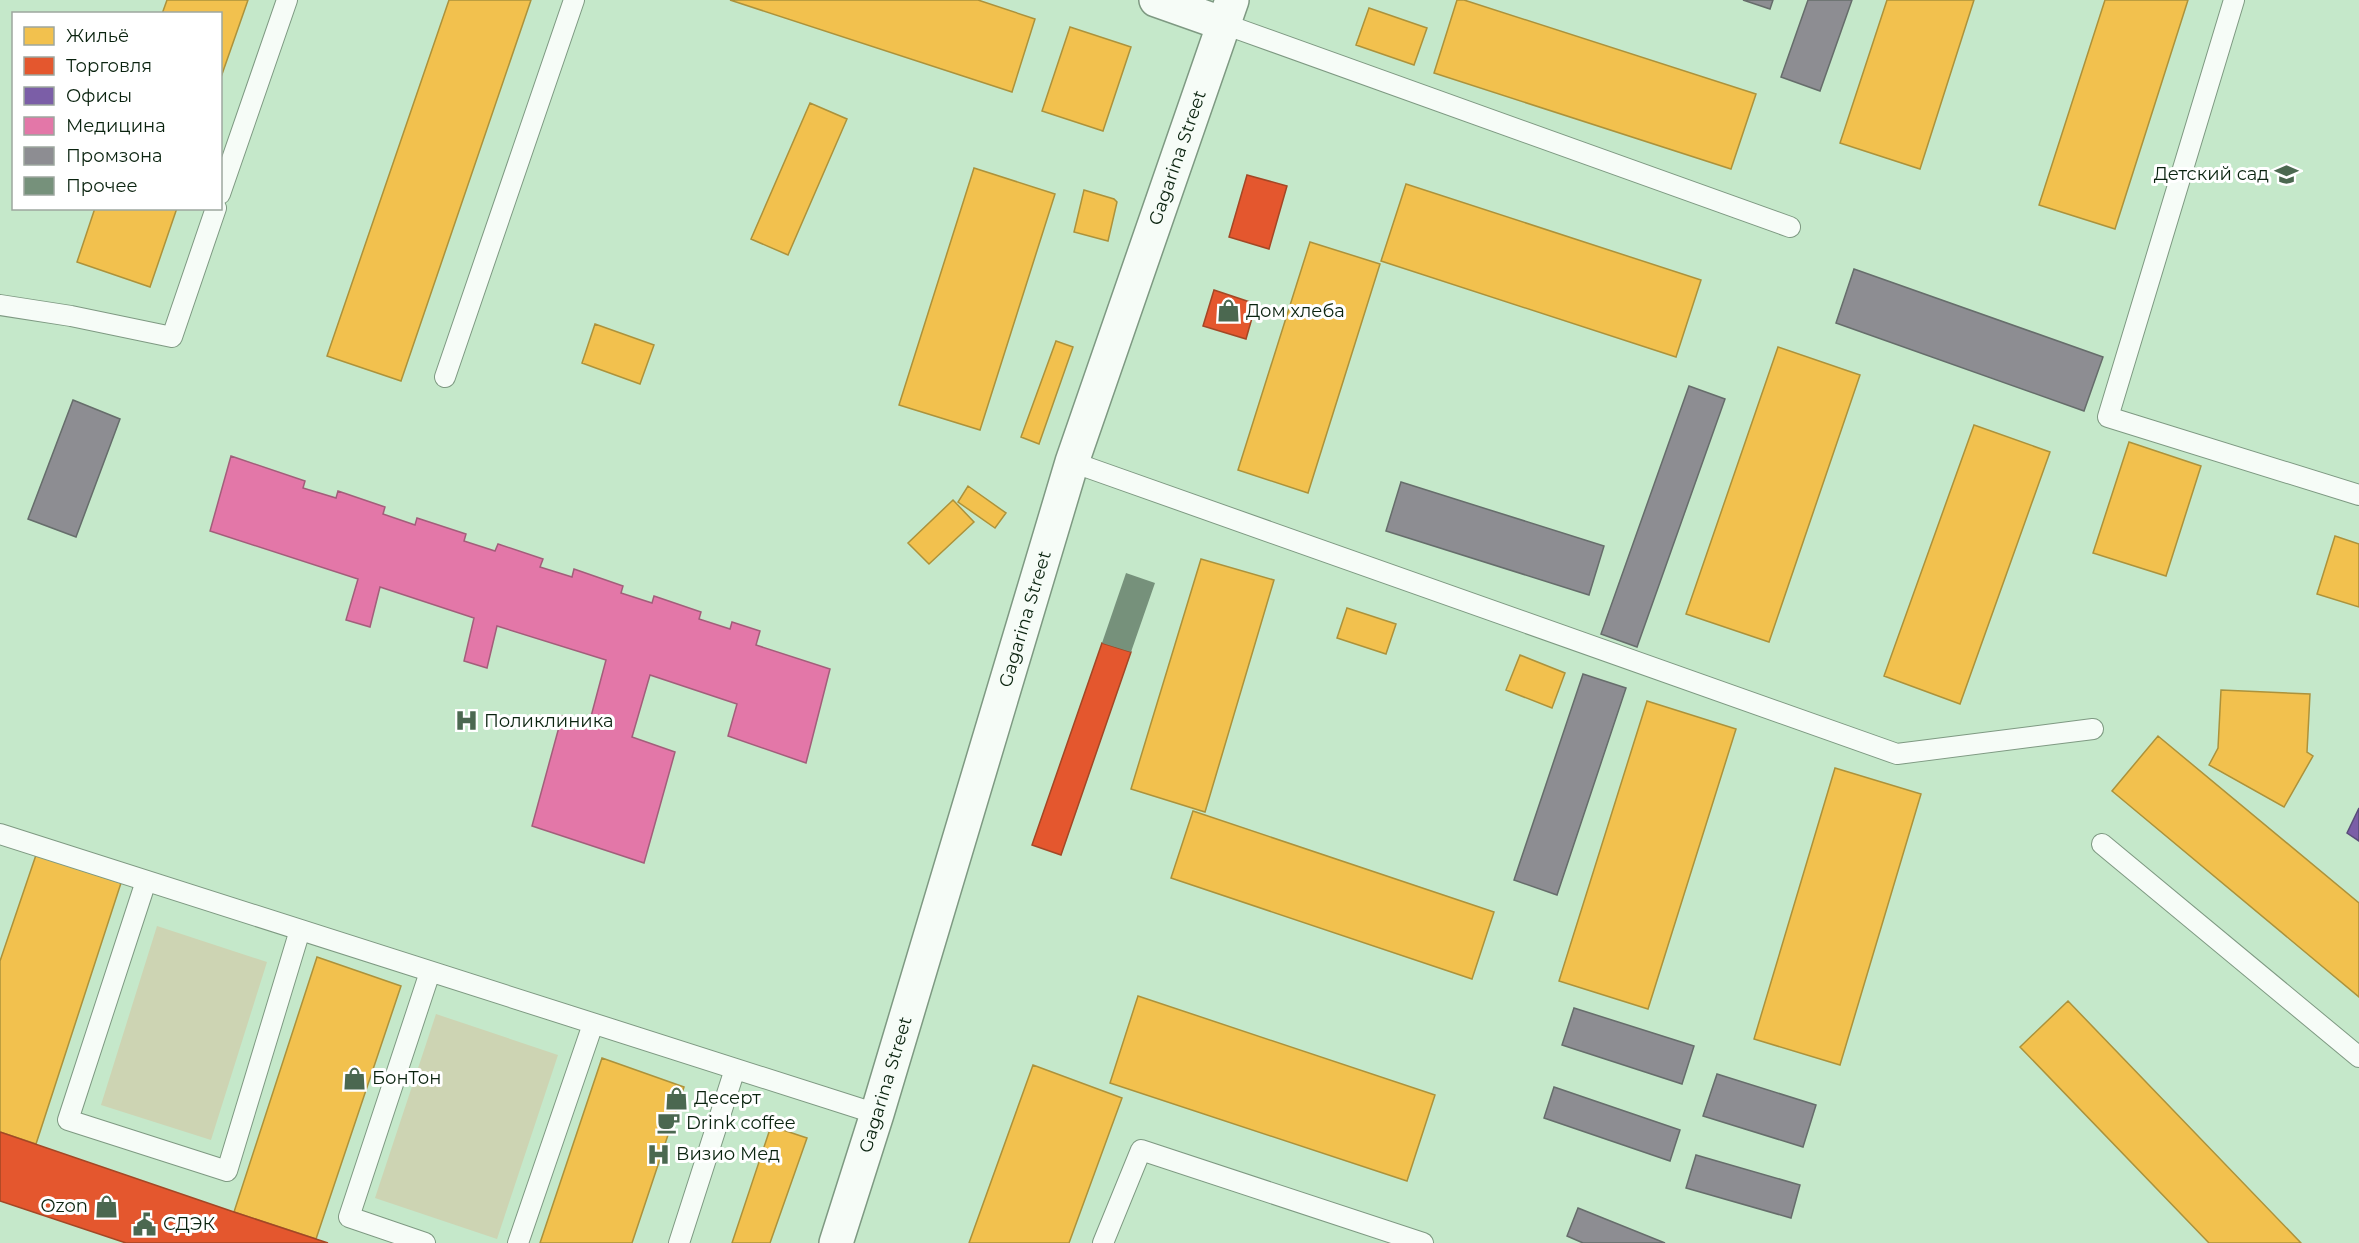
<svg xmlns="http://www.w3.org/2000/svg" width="2359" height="1243" viewBox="0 0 2359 1243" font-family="Montserrat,sans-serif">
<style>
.green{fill:#cdd4b3}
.homes{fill:#f2c14e;stroke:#ac923b;stroke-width:1.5}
.shops{fill:#e4572e;stroke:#a34725;stroke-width:1.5}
.offices{fill:#7b5ea7;stroke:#594c79;stroke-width:1.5}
.health{fill:#e377a8;stroke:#a25e7a;stroke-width:1.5}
.industry{fill:#8d8d92;stroke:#666d6b;stroke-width:1.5}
.building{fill:#76917b}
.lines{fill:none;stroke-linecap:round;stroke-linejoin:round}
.lane-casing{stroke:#7e9982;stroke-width:22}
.street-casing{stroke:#7e9982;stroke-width:36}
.secondary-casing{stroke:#7e9982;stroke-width:36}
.lane{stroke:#f6fcf7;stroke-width:20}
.street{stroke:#f6fcf7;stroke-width:33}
.secondary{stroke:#f6fcf7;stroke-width:33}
.labels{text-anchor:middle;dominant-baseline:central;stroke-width:6;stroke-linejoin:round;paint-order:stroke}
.street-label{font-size:18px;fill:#0a230f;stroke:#fff}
.poi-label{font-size:18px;fill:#0a230f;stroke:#fff;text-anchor:start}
</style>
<rect width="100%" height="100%" fill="#c5e8ca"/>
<path class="green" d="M 157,926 L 267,962 L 211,1140 L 101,1105 Z
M 436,1014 L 558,1055 L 497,1239 L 375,1198 Z"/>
<path class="homes" d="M 167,0 L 248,0 L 220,80 L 220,14 L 162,14 Z
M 449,0 L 531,0 L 401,381 L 327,356 Z
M 730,0 L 978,0 L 1035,19 L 1012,92 Z
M 1457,0 L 1464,0 L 1756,94 L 1731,169 L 1434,73 Z
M 1887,0 L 1974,0 L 1920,169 L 1840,143 Z
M 2105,0 L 2188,0 L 2115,229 L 2039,205 Z
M 1369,8 L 1427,28 L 1414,65 L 1356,45 Z
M 1070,27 L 1131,47 L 1103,131 L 1042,111 Z
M 810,103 L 847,119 L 788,255 L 751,239 Z
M 974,168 L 1055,194 L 980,430 L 899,405 Z
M 1406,184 L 1701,280 L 1676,357 L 1381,261 Z
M 1084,190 L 1114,199 L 1117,202 L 1108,241 L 1074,232 Z
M 95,208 L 177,208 L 150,287 L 77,262 Z
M 1310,242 L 1380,264 L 1308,493 L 1238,470 Z
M 595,324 L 654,345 L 640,384 L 582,363 Z
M 1056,341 L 1073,347 L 1039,444 L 1021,437 Z
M 1778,347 L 1860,375 L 1769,642 L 1686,614 Z
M 1974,425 L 2050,452 L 1960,704 L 1884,676 Z
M 2129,442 L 2201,466 L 2166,576 L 2093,553 Z
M 968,486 L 1006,513 L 995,528 L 958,502 Z
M 953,500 L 974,522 L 929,564 L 908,543 Z
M 2335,536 L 2359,544 L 2359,607 L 2317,594 Z
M 1201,559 L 1274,580 L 1205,812 L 1131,789 Z
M 1347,608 L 1396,624 L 1386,654 L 1337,638 Z
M 1520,655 L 1565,673 L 1552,708 L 1506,690 Z
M 2221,690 L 2310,694 L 2307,752 L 2313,756 L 2284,807 L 2209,765 L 2218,748 Z
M 1647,701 L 1736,729 L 1648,1009 L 1559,981 Z
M 2158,736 L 2359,903 L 2359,997 L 2112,791 Z
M 1835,768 L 1921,794 L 1840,1065 L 1754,1039 Z
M 1193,811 L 1494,912 L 1472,979 L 1171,878 Z
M 36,855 L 121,883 L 36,1144 L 0,1132 L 0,961 Z
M 317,957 L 401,986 L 316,1239 L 234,1212 Z
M 1138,996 L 1435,1095 L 1407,1181 L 1110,1083 Z
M 2068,1001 L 2301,1243 L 2209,1243 L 2020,1047 Z
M 602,1058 L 684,1087 L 632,1243 L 540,1243 Z
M 1033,1065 L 1122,1098 L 1069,1243 L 969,1243 Z
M 771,1126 L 807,1138 L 770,1243 L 732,1243 Z"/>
<path class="shops" d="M 1247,175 L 1287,186 L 1269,249 L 1229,237 Z
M 1214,290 L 1256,304 L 1246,339 L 1203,326 Z
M 1102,643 L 1131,652 L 1061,855 L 1032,845 Z
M 0,1132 L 234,1212 L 328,1243 L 126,1243 L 0,1201 Z"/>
<path class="offices" d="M 2359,808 L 2359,841 L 2347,833 Z"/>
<path class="health" d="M 231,456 L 305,481 L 303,488 L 336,498 L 338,491 L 385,507 L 383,514 L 415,525 L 417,518 L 466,534 L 464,541 L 495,551 L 498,544 L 543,559 L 540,567 L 572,577 L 574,569 L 623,586 L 621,593 L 652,603 L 654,596 L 701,612 L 699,619 L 730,629 L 732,622 L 760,631 L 756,645 L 830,669 L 806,763 L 728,736 L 737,704 L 650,675 L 632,737 L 675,752 L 644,863 L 532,826 L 562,716 L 589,724 L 606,660 L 497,626 L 487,668 L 464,661 L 474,618 L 380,587 L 370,627 L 346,620 L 358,579 L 210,531 Z"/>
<path class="industry" d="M 1743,0 L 1773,0 L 1770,9 Z
M 1808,0 L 1852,0 L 1820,91 L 1781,77 Z
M 1854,269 L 2103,357 L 2084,411 L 1836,323 Z
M 1689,386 L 1725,399 L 1637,647 L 1601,634 Z
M 73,400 L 120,419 L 76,537 L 28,519 Z
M 1401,482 L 1604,546 L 1589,595 L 1386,531 Z
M 1583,674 L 1626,688 L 1557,895 L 1514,880 Z
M 1574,1008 L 1694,1046 L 1682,1084 L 1562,1045 Z
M 1717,1074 L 1816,1105 L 1803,1147 L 1703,1116 Z
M 1554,1087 L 1680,1130 L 1670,1161 L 1544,1118 Z
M 1696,1155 L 1800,1185 L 1791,1218 L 1686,1188 Z
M 1578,1208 L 1665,1243 L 1583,1243 L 1567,1236 Z"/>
<path class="building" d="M 1126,573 L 1155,583 L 1131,652 L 1102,643 Z"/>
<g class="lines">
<defs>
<path id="lane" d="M 2234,0 L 2108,417 L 2359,495
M 1224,24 L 1790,227
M 220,194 L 287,0
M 0,305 L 71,316 L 172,337 L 216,208
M 445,377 L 574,0
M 1072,462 L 1897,754 L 2093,729
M 0,834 L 877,1114
M 2102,844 L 2359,1057
M 146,881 L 68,1120 L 227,1171 L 300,930
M 425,1243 L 349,1217 L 430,972
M 518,1243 L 593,1024
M 679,1243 L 735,1069
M 1103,1243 L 1141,1150 L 1423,1243"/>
<path id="street" d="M 1156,0 L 1224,24"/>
<g id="secondary">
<path id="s1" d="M 836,1243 L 877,1114 L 1072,462 L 1232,0"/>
</g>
</defs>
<use href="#lane" class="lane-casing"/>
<use href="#street" class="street-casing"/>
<use href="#secondary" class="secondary-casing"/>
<use href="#lane" class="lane"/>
<use href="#street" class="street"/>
<use href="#secondary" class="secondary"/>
</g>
<defs>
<symbol id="school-bare" viewBox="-9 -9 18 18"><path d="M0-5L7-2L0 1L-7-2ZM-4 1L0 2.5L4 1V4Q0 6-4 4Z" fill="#4b6850" stroke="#fff" stroke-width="2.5" paint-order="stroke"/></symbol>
<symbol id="shop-bare" viewBox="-9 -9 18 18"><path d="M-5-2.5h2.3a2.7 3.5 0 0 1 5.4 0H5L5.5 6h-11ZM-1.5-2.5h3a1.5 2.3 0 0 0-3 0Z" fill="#4b6850" stroke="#fff" stroke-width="2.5" paint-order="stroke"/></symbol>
<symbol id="hospital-bare" viewBox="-9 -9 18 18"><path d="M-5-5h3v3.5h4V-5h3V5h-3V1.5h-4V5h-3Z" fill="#4b6850" stroke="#fff" stroke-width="2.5" paint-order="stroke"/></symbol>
<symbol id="cafe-bare" viewBox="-9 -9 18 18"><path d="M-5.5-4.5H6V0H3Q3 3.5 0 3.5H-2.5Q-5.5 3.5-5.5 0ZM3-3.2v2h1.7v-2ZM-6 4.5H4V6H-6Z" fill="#4b6850" stroke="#fff" stroke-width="2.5" paint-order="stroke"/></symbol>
<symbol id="civic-bare" viewBox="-9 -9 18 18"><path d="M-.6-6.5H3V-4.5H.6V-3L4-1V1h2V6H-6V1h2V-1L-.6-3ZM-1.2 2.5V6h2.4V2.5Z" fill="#4b6850" stroke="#fff" stroke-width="2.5" paint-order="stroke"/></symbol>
</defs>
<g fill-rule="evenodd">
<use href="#school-bare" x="2270" y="158" width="33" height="33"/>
<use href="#shop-bare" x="1212" y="294" width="33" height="33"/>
<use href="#hospital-bare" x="450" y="704" width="33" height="33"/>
<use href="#shop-bare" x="338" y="1062" width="33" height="33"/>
<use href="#shop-bare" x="660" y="1082" width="33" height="33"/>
<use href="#cafe-bare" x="652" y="1106" width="33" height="33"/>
<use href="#hospital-bare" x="642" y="1138" width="33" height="33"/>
<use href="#shop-bare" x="90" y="1190" width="33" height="33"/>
<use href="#civic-bare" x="128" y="1208" width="33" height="33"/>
</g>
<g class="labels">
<g class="street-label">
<text stroke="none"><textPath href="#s1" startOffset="1138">Gagarina Street</textPath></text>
<text stroke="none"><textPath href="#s1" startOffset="652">Gagarina Street</textPath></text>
<text stroke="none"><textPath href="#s1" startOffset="166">Gagarina Street</textPath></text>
</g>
<g class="poi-label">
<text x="2269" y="174" text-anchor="end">Детский сад</text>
<text x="1246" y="311">Дом хлеба</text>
<text x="484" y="721">Поликлиника</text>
<text x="372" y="1078">БонТон</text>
<text x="694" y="1098">Десерт</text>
<text x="686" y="1123">Drink coffee</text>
<text x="676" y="1154">Визио Мед</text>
<text x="88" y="1206" text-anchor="end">Ozon</text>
<text x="163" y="1224">СДЭК</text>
</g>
</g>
<rect x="12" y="12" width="210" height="198" fill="#ffffff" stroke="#9da79f" stroke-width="1.5"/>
<rect x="24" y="27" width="30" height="18" fill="#f2c14e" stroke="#9da79f" stroke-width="1.5"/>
<text x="66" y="42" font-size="18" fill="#0a230f">Жильё</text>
<rect x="24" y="57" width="30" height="18" fill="#e4572e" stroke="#9da79f" stroke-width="1.5"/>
<text x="66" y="72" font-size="18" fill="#0a230f">Торговля</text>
<rect x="24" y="87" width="30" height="18" fill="#7b5ea7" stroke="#9da79f" stroke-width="1.5"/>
<text x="66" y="102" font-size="18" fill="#0a230f">Офисы</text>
<rect x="24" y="117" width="30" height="18" fill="#e377a8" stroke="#9da79f" stroke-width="1.5"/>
<text x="66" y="132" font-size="18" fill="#0a230f">Медицина</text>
<rect x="24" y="147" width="30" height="18" fill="#8d8d92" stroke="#9da79f" stroke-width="1.5"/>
<text x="66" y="162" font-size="18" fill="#0a230f">Промзона</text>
<rect x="24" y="177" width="30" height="18" fill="#76917b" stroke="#9da79f" stroke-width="1.5"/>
<text x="66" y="192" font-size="18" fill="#0a230f">Прочее</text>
</svg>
